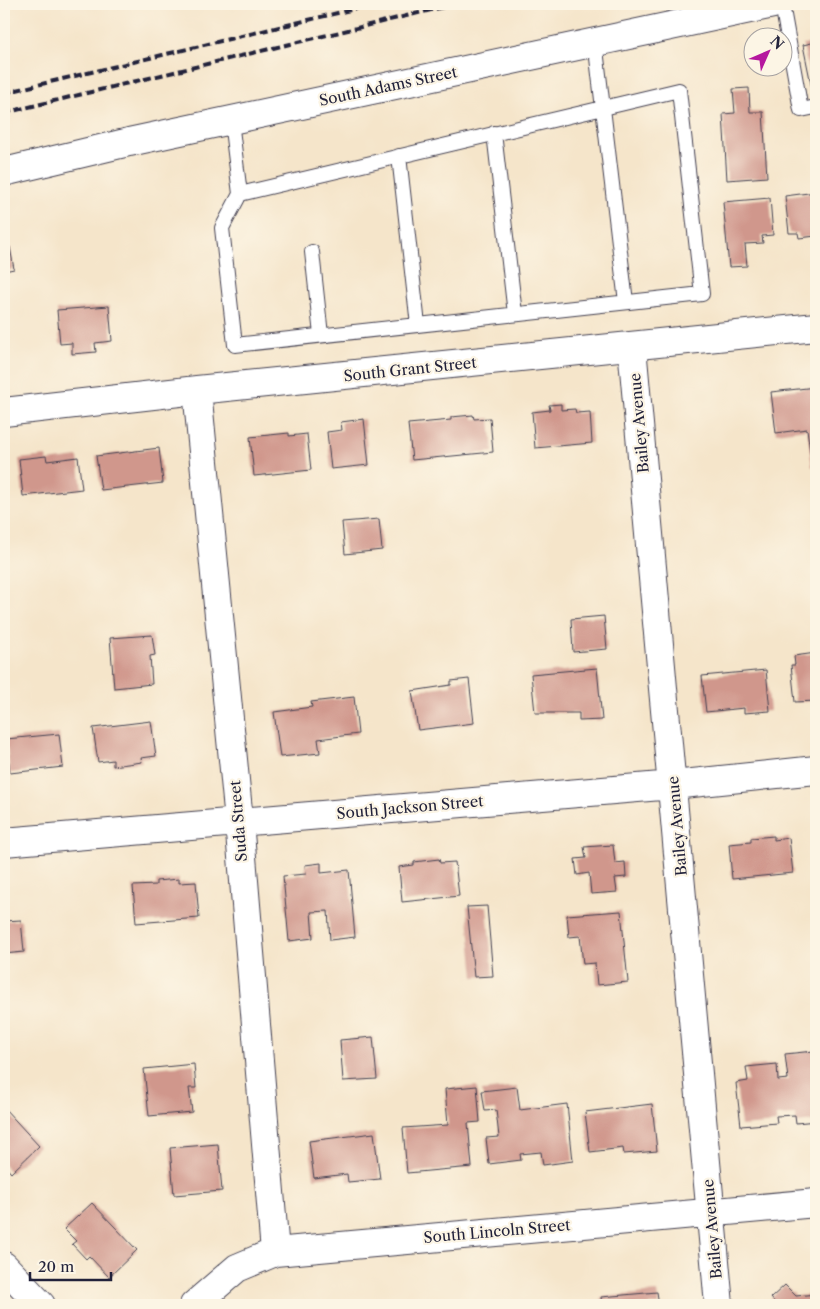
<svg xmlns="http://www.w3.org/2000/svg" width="820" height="1309" viewBox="0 0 820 1309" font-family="'Libre Caslon Text',serif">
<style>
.building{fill:#d0978c}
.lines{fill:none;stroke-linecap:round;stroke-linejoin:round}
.service-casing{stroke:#423f50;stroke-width:16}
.minor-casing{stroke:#423f50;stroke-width:30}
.tertiary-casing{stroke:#423f50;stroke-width:30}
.service{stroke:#fff;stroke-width:14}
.minor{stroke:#fff;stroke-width:28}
.tertiary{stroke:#fff;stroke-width:28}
.rail{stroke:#22223b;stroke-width:4;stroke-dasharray:8 4;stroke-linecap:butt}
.labels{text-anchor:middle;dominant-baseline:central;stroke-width:4.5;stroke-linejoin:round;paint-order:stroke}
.street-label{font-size:15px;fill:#22223b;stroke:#fcf5e5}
</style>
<rect width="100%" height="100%" fill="#fcf5e5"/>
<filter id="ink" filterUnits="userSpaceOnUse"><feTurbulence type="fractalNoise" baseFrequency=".02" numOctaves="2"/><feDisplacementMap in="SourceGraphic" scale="10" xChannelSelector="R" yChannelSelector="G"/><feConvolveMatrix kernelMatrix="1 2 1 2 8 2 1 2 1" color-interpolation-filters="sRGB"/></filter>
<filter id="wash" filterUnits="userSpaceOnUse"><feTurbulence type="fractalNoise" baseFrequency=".0096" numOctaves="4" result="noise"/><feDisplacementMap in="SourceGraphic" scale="20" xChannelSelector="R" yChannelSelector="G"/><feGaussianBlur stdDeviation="1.12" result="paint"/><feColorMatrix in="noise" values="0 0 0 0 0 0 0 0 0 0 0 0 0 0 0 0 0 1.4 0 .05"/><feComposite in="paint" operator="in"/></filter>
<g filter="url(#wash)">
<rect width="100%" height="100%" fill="#f5e5ca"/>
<g id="blocks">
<path class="building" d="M 816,42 L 816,93 L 813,94 L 803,45 Z
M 749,88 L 750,112 L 763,112 L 767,177 L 727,180 L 723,114 L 735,113 L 733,89 Z
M 816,192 L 816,236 L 799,238 L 798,233 L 789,233 L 785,196 Z
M 770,198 L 773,235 L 762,236 L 763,243 L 745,244 L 747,266 L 729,267 L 723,202 Z
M 10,247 L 14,269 L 4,271 L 4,248 Z
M 109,306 L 112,341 L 95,343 L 96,352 L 72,354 L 72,343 L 60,344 L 57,310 Z
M 816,387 L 816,466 L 812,467 L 807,429 L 776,433 L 771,392 Z
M 561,404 L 561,410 L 575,409 L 576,413 L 590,412 L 592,443 L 535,448 L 532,412 L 550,410 L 549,405 Z
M 473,415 L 474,419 L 490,418 L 493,452 L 412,460 L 408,424 L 451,420 L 451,417 Z
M 364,419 L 369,465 L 331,469 L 327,432 L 342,430 L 341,422 Z
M 289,433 L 289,436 L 307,434 L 311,470 L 254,476 L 250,437 Z
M 159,448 L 163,483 L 101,490 L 96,456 Z
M 46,456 L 47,461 L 78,457 L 82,489 L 23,496 L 19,459 Z
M 379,519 L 382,550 L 345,554 L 342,522 Z
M 604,616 L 607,649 L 573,652 L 571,619 Z
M 152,635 L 155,655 L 150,656 L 152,684 L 114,688 L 110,638 Z
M 816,653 L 816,701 L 795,702 L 791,665 L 795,665 L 794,656 Z
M 597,668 L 602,720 L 579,721 L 579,713 L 535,713 L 531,674 Z
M 766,670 L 770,711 L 744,713 L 744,708 L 706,712 L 702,676 Z
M 469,679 L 474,723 L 418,730 L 412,691 L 451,685 L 451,681 Z
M 354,697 L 358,734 L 318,739 L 320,753 L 280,757 L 274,712 L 312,707 L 311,702 Z
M 151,721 L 156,756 L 141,758 L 142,762 L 113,766 L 113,760 L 98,762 L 93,728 Z
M 59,734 L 63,767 L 10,773 L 6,739 Z
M 774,836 L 774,840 L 789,838 L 793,873 L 732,879 L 729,844 L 751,842 L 751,838 Z
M 613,845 L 615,863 L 625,862 L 626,877 L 615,878 L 617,892 L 591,894 L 589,873 L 577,875 L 575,859 L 586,858 L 584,847 Z
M 439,859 L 440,863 L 455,862 L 459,896 L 402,902 L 399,867 L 414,865 L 414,862 Z
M 321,863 L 321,873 L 349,870 L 355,937 L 330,940 L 328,911 L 311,912 L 313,938 L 289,941 L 283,876 L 306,874 L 305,865 Z
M 179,879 L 179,883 L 196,882 L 199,918 L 136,923 L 133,886 L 156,885 L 156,881 Z
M 487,906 L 493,976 L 474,977 L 467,907 Z
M 621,911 L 628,982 L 597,985 L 595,963 L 583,964 L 580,936 L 569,937 L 567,915 Z
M 21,920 L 24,952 L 4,954 L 4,921 Z
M 373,1037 L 377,1079 L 343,1081 L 340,1040 Z
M 814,1051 L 816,1121 L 796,1123 L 795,1115 L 776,1116 L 777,1123 L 741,1126 L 736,1083 L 748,1081 L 746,1067 L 777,1064 L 778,1080 L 788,1079 L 785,1054 Z
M 194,1064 L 196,1088 L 189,1088 L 192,1112 L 149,1116 L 144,1069 Z
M 477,1086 L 480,1122 L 468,1123 L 472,1167 L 407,1173 L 403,1128 L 448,1125 L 445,1089 Z
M 517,1087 L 520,1110 L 567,1104 L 573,1161 L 543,1165 L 541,1152 L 520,1154 L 521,1160 L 489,1164 L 486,1138 L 499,1137 L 496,1110 L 485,1111 L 482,1091 Z
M 652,1104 L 657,1151 L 624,1154 L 623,1148 L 590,1152 L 585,1112 Z
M 4,1108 L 39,1146 L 11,1173 L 4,1165 Z
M 374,1133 L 380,1179 L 348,1182 L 347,1174 L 314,1178 L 309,1141 Z
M 218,1144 L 222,1191 L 174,1195 L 170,1148 Z
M 92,1203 L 137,1250 L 109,1277 L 89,1256 L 86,1259 L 72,1244 L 76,1241 L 64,1229 Z
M 785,1285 L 796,1296 L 816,1294 L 816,1305 L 777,1305 L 771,1298 Z
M 657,1292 L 659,1305 L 602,1305 L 601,1297 Z"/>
</g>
</g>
<g filter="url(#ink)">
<use href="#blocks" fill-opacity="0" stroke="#423f50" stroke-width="1"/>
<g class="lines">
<defs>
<path id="service" d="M 782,4 L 801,110 L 816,107
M 595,41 L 626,302
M 231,121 L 240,194 L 222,228 L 235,345 L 702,294 L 679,90 L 240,194
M 494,133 L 515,314
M 399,156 L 418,325
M 312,252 L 321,335"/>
<path id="minor" d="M 632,347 L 719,1305
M 197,390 L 239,821 L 275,1252
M 4,412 L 197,390 L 816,327
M 4,842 L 673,785 L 816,770
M 4,1266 L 41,1305
M 194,1305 L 237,1268 L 275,1252 L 816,1203"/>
<path id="tertiary" d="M 4,172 L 129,142 L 773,4"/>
</defs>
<use href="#service" class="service-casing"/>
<use href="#minor" class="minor-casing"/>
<use href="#tertiary" class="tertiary-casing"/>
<use href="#service" class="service"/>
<use href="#minor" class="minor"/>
<use href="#tertiary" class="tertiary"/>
<path class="rail" d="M 4,93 L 375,4
M 4,113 L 456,4"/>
</g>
</g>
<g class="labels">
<g class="street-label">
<text transform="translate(388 86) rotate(-12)">South Adams Street</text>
<text transform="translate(410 369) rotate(-6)">South Grant Street</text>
<text transform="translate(639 423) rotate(-95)">Bailey Avenue</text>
<text transform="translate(410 807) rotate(-5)">South Jackson Street</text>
<text transform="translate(238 821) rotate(-95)">Suda Street</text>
<text transform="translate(677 826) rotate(-95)">Bailey Avenue</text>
<text transform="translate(712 1229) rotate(-95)">Bailey Avenue</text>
<text transform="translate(497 1231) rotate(-5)">South Lincoln Street</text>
</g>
</g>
<rect width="820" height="1309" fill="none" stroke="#fcf5e5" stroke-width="20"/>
<g transform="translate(768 52) rotate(45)"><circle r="24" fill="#fcf5e5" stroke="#a5a1a1"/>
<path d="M0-4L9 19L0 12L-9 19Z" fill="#b5179e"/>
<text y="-8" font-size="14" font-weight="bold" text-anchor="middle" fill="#22223b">N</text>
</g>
<path d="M30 1272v8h81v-8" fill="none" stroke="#22223b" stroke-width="2.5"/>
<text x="38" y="1272" font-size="15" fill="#22223b" stroke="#fcf5e5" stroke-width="4" paint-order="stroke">20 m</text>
</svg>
